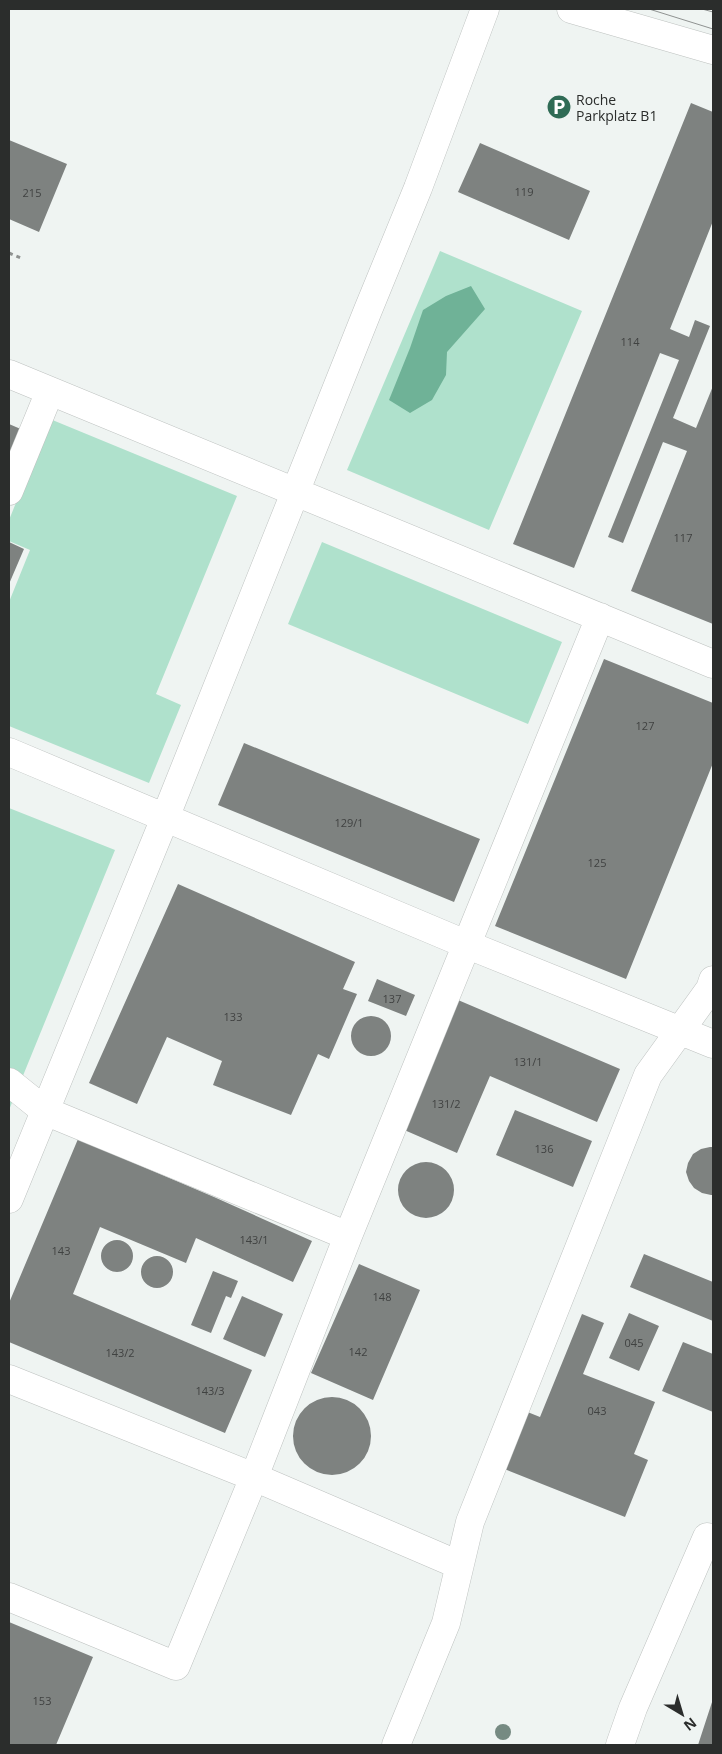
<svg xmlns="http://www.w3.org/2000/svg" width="722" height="1754" viewBox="0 0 722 1754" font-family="'Open Sans',sans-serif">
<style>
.green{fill:#afe1cc}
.water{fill:#6fb297}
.building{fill:#7e8280}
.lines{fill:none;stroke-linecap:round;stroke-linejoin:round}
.minor-casing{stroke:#bec2c0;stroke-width:29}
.path{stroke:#8f9291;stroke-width:3;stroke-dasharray:4 4;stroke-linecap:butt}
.minor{stroke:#fff;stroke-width:28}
.tram{stroke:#8f9291;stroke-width:1}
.tree{fill:#768a82}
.labels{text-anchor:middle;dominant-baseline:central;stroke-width:4;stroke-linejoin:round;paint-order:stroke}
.number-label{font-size:11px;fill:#404241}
.poi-label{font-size:14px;fill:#2b2d2c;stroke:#eff4f2;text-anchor:start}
</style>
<rect width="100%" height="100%" fill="#eff4f2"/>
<path class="green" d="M 440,251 L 582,311 L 489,530 L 347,470 Z
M 50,419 L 237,496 L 156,694 L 181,705 L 149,783 L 9,726 L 9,602 L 30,550 L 9,541 L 9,520 Z
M 322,542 L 562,642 L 528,724 L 288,624 Z
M 9,808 L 115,850 L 9,1110 Z"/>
<path class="water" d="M 471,286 L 485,309 L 447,352 L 446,375 L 432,400 L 410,413 L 389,400 L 410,348 L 423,310 L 446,296 Z"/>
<path class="building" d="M 691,103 L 713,112 L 713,221 L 670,329 L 689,337 L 695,320 L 710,326 L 673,418 L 696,428 L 713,386 L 713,624 L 631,591 L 687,451 L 663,442 L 623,543 L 608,537 L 679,360 L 660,353 L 574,568 L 513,544 Z
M 9,140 L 67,164 L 39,232 L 9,219 Z
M 480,143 L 590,191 L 569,240 L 458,192 Z
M 9,424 L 23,430 L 9,463 Z
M 9,542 L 24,549 L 9,584 Z
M 604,659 L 713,703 L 713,763 L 626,979 L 495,926 Z
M 244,743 L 480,839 L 454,902 L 218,805 Z
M 178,884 L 355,962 L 343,989 L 357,994 L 329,1059 L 318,1054 L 291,1115 L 213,1085 L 222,1061 L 167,1037 L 137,1104 L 89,1083 Z
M 377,979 L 415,995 L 406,1016 L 368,1001 Z
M 458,1000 L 620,1069 L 597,1122 L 490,1076 L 457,1153 L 402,1129 Z
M351 1036a20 20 0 1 1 40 0a20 20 0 1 1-40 0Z
M 515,1110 L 592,1141 L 573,1187 L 496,1155 Z
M 78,1139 L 214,1197 L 312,1241 L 293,1282 L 196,1238 L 186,1263 L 100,1227 L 73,1294 L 252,1370 L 225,1433 L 9,1342 L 9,1303 Z
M 710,1147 L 713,1147 L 713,1195 L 711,1195 L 702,1193 L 694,1188 L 689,1181 L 686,1172 L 688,1163 L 693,1154 L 701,1149 Z
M398 1190a28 28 0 1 1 56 0a28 28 0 1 1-56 0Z
M101 1256a16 16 0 1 1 32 0a16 16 0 1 1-32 0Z
M 644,1254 L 713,1282 L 713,1321 L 630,1287 Z
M141 1272a16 16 0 1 1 32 0a16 16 0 1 1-32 0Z
M 359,1264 L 420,1290 L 373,1400 L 311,1373 Z
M 213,1271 L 238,1281 L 231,1298 L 226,1296 L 211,1333 L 191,1325 Z
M 242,1296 L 283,1314 L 265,1357 L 223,1339 Z
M 629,1313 L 659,1326 L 639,1371 L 609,1358 Z
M 582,1314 L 604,1323 L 583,1374 L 655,1402 L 634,1454 L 648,1460 L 625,1517 L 502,1468 L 525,1411 L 540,1417 Z
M 683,1342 L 713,1354 L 713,1412 L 662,1391 Z
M293 1436a39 39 0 1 1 78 0a39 39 0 1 1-78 0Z
M 9,1622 L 93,1657 L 56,1745 L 12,1745 L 9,1744 Z
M 713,1699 L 713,1745 L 698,1745 Z"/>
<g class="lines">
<defs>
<path id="minor" d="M 571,9 L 713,50
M 9,374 L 713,664
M 9,491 L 50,391
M 9,752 L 468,945 L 713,1044
M 9,1082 L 45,1111 L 348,1236
M 9,1199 L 165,818 L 368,310 L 418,188 L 485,9
M 9,1379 L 254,1477 L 459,1565
M 9,1597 L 176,1666 L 254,1477 L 348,1236 L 600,617
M 396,1745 L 446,1623 L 470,1522 L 648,1075 L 710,989 L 713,980
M 620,1745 L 633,1708 L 707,1537 L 713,1538"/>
</defs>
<use href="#minor" class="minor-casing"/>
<path class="path" d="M 9,253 L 21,258"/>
<use href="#minor" class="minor"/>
<path class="tram" d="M 649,9 L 713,29
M 702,9 L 713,12"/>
</g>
<circle class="tree" cx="503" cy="1732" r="8"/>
<defs>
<symbol id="parking-disc" viewBox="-11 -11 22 22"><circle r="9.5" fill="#2f6b55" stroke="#eff4f2"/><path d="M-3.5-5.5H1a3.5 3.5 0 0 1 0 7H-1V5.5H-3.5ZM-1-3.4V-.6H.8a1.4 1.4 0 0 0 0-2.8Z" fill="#fff"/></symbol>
</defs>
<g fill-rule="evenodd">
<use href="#parking-disc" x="545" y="93" width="28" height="28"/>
</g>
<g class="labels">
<g class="number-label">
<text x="524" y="191">119</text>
<text x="32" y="192">215</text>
<text x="630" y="341">114</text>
<text x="683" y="537">117</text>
<text x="645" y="725">127</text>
<text x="349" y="822">129/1</text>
<text x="597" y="862">125</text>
<text x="392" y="998">137</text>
<text x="233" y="1016">133</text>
<text x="528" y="1061">131/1</text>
<text x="446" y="1103">131/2</text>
<text x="544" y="1148">136</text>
<text x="254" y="1239">143/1</text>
<text x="61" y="1250">143</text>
<text x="382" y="1296">148</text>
<text x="634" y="1342">045</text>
<text x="358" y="1351">142</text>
<text x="120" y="1352">143/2</text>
<text x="210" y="1390">143/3</text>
<text x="597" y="1410">043</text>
<text x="42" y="1700">153</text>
</g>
<g class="poi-label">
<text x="576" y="99">Roche<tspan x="576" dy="16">Parkplatz B1</tspan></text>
</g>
</g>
<rect width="722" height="1754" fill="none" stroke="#2b2d2c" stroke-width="20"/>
<g transform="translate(682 1714) rotate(142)" stroke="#eff4f2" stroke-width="4" paint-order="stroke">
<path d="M0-4L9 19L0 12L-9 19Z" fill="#2b2d2c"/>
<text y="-8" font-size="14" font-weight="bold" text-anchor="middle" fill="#2b2d2c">N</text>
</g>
</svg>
